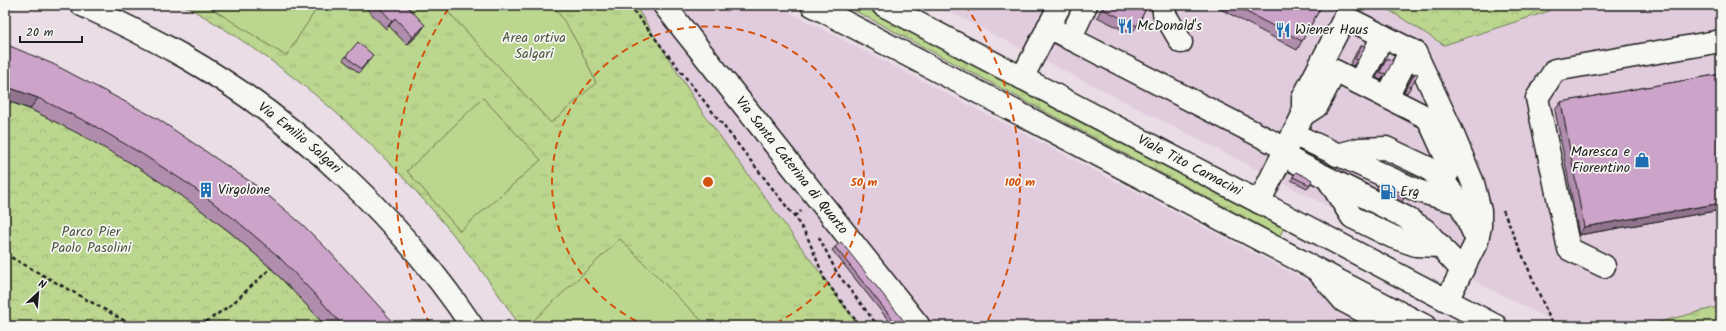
<svg xmlns="http://www.w3.org/2000/svg" width="1726" height="331" viewBox="0 0 1726 331" font-family="Kalam,sans-serif">
<style>
.built{fill:#e1ccdd}
.grass{fill:url(#grass-tufts);stroke:#6c7955}
.park{fill:url(#park-crowns);stroke:#6c7955}
.garden{fill:#bbd68e;stroke:#6c7955}
.lines{fill:none;stroke-linecap:round;stroke-linejoin:round}
.minor-casing{stroke:#1c1c1c;stroke-width:25}
.major-casing{stroke:#1c1c1c;stroke-width:25}
.path{stroke:#1c1c1c;stroke-width:2.5;stroke-dasharray:4 3;stroke-linecap:butt}
.minor{stroke:#f6f6f2;stroke-width:22}
.major{stroke:#f6f6f2;stroke-width:22}
.wall{fill:#b08dad;stroke:#1c1c1c}
.shaded-wall{fill:#90738d;stroke:#1c1c1c}
.building{fill:#cda4c9;stroke:#1c1c1c}
.ring{fill:none;stroke:#d4530e;stroke-width:2;stroke-dasharray:7 5}
.labels{text-anchor:middle;dominant-baseline:central;stroke-width:3.5;stroke-linejoin:round;paint-order:stroke}
.poi-label{font-size:14px;fill:#1c1c1c;stroke:#f6f6f2;text-anchor:start}
.park-label{font-size:14px;fill:#4c543e;stroke:#f6f6f2}
.street-label{font-size:14px;fill:#1c1c1c;stroke:#f6f6f2}
.centre{fill:#d4530e;stroke:#f6f6f2;stroke-width:2}
.ring-label{font-size:12px;text-anchor:middle;font-weight:bold;fill:#d4530e;stroke:#f6f6f2;stroke-width:3.5;stroke-linejoin:round;paint-order:stroke}
</style>
<defs>
<pattern id="grass-tufts" width="24" height="20" patternUnits="userSpaceOnUse"><rect width="24" height="20" fill="#bbd68e"/><path d="M3 7l-1-3M5 7V3M7 7l1-3M15 17l-1-3M17 17v-4M19 17l1-3" fill="none" stroke="#a0b77a"/></pattern>
<pattern id="park-crowns" width="20" height="18" patternUnits="userSpaceOnUse"><rect width="20" height="18" fill="#bbd68e"/><path d="M2 6a3 3 0 1 1 6 0M12 15a3 3 0 1 1 6 0" fill="none" stroke="#a0b77a"/></pattern>
</defs>
<rect width="100%" height="100%" fill="#eadde6"/>
<filter id="ink" filterUnits="userSpaceOnUse"><feTurbulence type="fractalNoise" baseFrequency=".025" numOctaves="2"/><feDisplacementMap in="SourceGraphic" scale="8" xChannelSelector="R" yChannelSelector="G"/><feConvolveMatrix kernelMatrix="1 2 1 2 8 2 1 2 1" color-interpolation-filters="sRGB"/></filter>
<g filter="url(#ink)">
<path class="built" d="M 635,5 L 776,5 L 1394,326 L 859,326 L 703,113 Z
M 936,5 L 1381,5 L 1444,45 L 1565,5 L 1721,5 L 1721,306 L 1648,326 L 1562,326 Z"/>
<path class="grass" d="M 184,5 L 635,5 L 703,113 L 859,326 L 520,326 C 435,196 321,81 184,5 Z
M 844,5 L 863,5 L 1284,227 L 1280,236 Z
M 1721,306 L 1721,326 L 1644,326 Z"/>
<path class="park" d="M 1381,5 L 1546,5 L 1549,11 L 1444,45 Z
M 5,100 C 122,143 245,231 325,326 L 5,326 Z"/>
<path class="garden" d="M 206,5 L 319,5 L 286,56 Z
M 442,5 L 553,5 C 571,29 584,55 596,83 L 551,123 Z
M 483,98 L 541,160 L 460,231 L 407,171 Z
M 620,239 L 707,326 L 538,326 L 533,321 Z"/>
<g class="lines">
<defs>
<g id="minor">
<path id="s1" d="M 82,5 C 117,21 151,38 185,57 C 297,121 400,219 472,326"/>
<path id="s2" d="M 664,5 L 919,326"/>
<path d="M 1163,5 L 1164,13 L 1181,42"/>
<path d="M 1048,27 L 1286,149"/>
<path d="M 1070,39 L 1086,5"/>
<path d="M 1022,78 L 1060,5"/>
<path d="M 1359,83 L 1383,36"/>
<path d="M 1387,97 L 1411,50"/>
<path d="M 1303,115 L 1317,106 L 1335,71 L 1428,118 L 1449,164 L 1449,171 L 1445,177 L 1440,178"/>
<path d="M 1293,134 L 1418,191 L 1460,203"/>
<path d="M 1282,155 L 1405,217 L 1425,230 L 1462,270"/>
<path d="M 1337,155 L 1360,149 L 1386,148 L 1428,168 L 1445,183 L 1460,203 L 1476,238"/>
<path d="M 1328,179 L 1352,217 L 1393,237 L 1416,245 L 1441,246"/>
<path d="M 1259,202 L 1303,115 L 1303,98 L 1345,17 L 1415,52 L 1449,125 L 1473,183 L 1480,211 L 1480,226 L 1477,241 L 1447,300"/>
<path d="M 1604,266 L 1569,249 L 1537,98 L 1555,70 L 1721,41"/>
<path d="M 1317,270 L 1344,301 L 1391,326"/>
</g>
<g id="major">
<path d="M 812,5 L 1425,326"/>
<path id="s3" d="M 883,5 L 1496,326"/>
</g>
</defs>
<use href="#minor" class="minor-casing"/>
<use href="#major" class="major-casing"/>
<path class="path" d="M 629,5 L 794,216 L 807,236 L 825,280 L 860,326
M 1503,210 L 1553,326
M 794,216 L 801,211
M 819,237 L 837,273 L 878,326
M 5,254 L 134,326
M 200,326 L 232,304 L 271,268"/>
<use href="#minor" class="minor"/>
<use href="#major" class="major"/>
</g>
<path class="wall" d="M 363,5 L 406,5 L 420,33 L 407,45 L 389,26 L 386,29 Z
M 1104,5 L 1148,5 L 1137,26 L 1131,34 L 1097,17 Z
M 1213,5 L 1322,5 L 1297,50 Z
M 5,44 L 395,326 L 325,326 L 314,313 L 271,268 L 230,232 L 182,196 L 134,165 L 83,136 L 30,109 L 5,100 Z
M 1362,45 L 1358,60 L 1353,66 L 1350,65 L 1357,51 Z
M 346,56 L 371,58 L 359,73 L 343,60 Z
M 1387,58 L 1386,74 L 1381,80 L 1376,78 L 1383,64 Z
M 1415,73 L 1411,87 L 1407,93 L 1404,92 L 1410,79 Z
M 1721,74 L 1721,210 L 1579,235 L 1555,110 L 1561,102 Z
M 1296,172 L 1310,185 L 1307,188 L 1291,180 Z
M 1380,183 L 1404,198 L 1402,202 L 1376,188 Z
M 835,247 L 908,326 L 893,326 L 832,250 Z"/>
<path class="shaded-wall" d="M 395,18 L 389,26 L 386,29 L 392,21 Z
M 425,25 L 420,33 L 407,45 L 413,37 Z
M 5,86 L 38,98 L 30,109 L 5,100 Z
M 1721,203 L 1721,210 L 1579,235 L 1584,227 Z"/>
<path class="building" d="M 377,5 L 406,5 L 425,25 L 413,37 L 395,18 L 392,21 Z
M 1105,5 L 1148,5 L 1137,26 L 1103,9 Z
M 1233,5 L 1322,5 L 1302,41 Z
M 358,42 L 373,55 L 361,69 L 346,56 Z
M 5,44 L 53,64 L 158,119 L 258,187 L 303,225 L 329,251 L 386,314 L 395,326 L 343,326 L 322,302 L 279,257 L 237,221 L 190,185 L 142,154 L 91,124 L 38,98 L 5,86 Z
M 1362,45 L 1365,46 L 1358,60 L 1355,59 Z
M 1387,58 L 1393,61 L 1386,74 L 1380,72 Z
M 1415,73 L 1418,74 L 1411,87 L 1408,86 Z
M 1721,74 L 1721,203 L 1584,227 L 1561,102 Z
M 1296,172 L 1312,180 L 1310,185 L 1293,177 Z
M 1380,183 L 1406,195 L 1404,198 L 1378,185 Z
M 841,242 L 908,326 L 898,326 L 835,247 Z"/>
</g>
<g class="ring">
<path d="M647 326A156 156 0 1 1 769 326"/>
<path d="M430 324A312 312 0 0 1 451 5M965 5A312 312 0 0 1 986 324"/>
</g>
<defs>
<symbol id="restaurant-bare" viewBox="-9 -9 18 18"><path d="M-5-6h1v4h1v-4h1v4h1v-4h1v5L-1.5 .5V6h-2V.5L-5-1ZM5-6V6H3V1.5H1.5Q1.5-4 5-6Z" fill="#1f6fb2" stroke="#f6f6f2" stroke-width="2.5" paint-order="stroke"/></symbol>
<symbol id="shop-bare" viewBox="-9 -9 18 18"><path d="M-5-2.5h2.3a2.7 3.5 0 0 1 5.4 0H5L5.5 6h-11ZM-1.5-2.5h3a1.5 2.3 0 0 0-3 0Z" fill="#1f6fb2" stroke="#f6f6f2" stroke-width="2.5" paint-order="stroke"/></symbol>
<symbol id="building-bare" viewBox="-9 -9 18 18"><path d="M-4-6H4V6H1V3H-1V6H-4ZM-2.5-4.3h1.7v1.8h-1.7ZM.8-4.3h1.7v1.8H.8ZM-2.5-1h1.7V.8h-1.7ZM.8-1h1.7V.8H.8Z" fill="#1f6fb2" stroke="#f6f6f2" stroke-width="2.5" paint-order="stroke"/></symbol>
<symbol id="fuel-bare" viewBox="-9 -9 18 18"><path d="M-5.5-6h7V0h2V4h1.3V-2.5L3-4.5l.8-.8L6-3V5H2.5V1h-1V6h-7ZM-4.2-4.7v3.2H.2V-4.7Z" fill="#1f6fb2" stroke="#f6f6f2" stroke-width="2.5" paint-order="stroke"/></symbol>
</defs>
<g fill-rule="evenodd">
<use href="#restaurant-bare" x="1114" y="15" width="22" height="22"/>
<use href="#restaurant-bare" x="1272" y="19" width="22" height="22"/>
<use href="#shop-bare" x="1631" y="149" width="22" height="22"/>
<use href="#building-bare" x="195" y="179" width="22" height="22"/>
<use href="#fuel-bare" x="1377" y="181" width="22" height="22"/>
</g>
<g class="labels">
<g class="poi-label">
<text x="1137" y="26">McDonald's</text>
<text x="1295" y="30">Wiener Haus</text>
<text x="1630" y="152" text-anchor="end">Maresca e<tspan x="1630" dy="16">Fiorentino</tspan></text>
<text x="218" y="190">Virgolone</text>
<text x="1400" y="192">Erg</text>
</g>
<g class="park-label">
<text x="534" y="38">Area ortiva<tspan x="534" dy="16">Salgari</tspan></text>
<text x="91" y="232">Parco Pier<tspan x="91" dy="16">Paolo Pasolini</tspan></text>
</g>
<g class="street-label">
<text stroke="none"><textPath href="#s1" startOffset="256">Via Emilio Salgari</textPath></text>
<text stroke="none"><textPath href="#s2" startOffset="205">Via Santa Caterina di Quarto</textPath></text>
<text stroke="none"><textPath href="#s3" startOffset="346">Viale Tito Carnacini</textPath></text>
</g>
</g>
<circle cx="708" cy="182" r="6" class="centre"/>
<g class="ring-label">
<text x="864" y="186">50 m</text>
<text x="1020" y="186">100 m</text>
</g>
<rect width="1726" height="331" fill="none" stroke="#f6f6f2" stroke-width="20"/>
<rect x="10" y="10" width="1706" height="311" fill="none" stroke="#1c1c1c" stroke-width="1.5" filter="url(#ink)"/>
<g transform="translate(38 293) rotate(26)" stroke="#f6f6f2" stroke-width="3" paint-order="stroke">
<path d="M0-3L7 15L0 10L-7 15Z" fill="#1c1c1c"/>
<text y="-6" font-size="11" font-weight="bold" text-anchor="middle" fill="#1c1c1c">N</text>
</g>
<path d="M20 36v6h62v-6" fill="none" stroke="#1c1c1c" stroke-width="2"/>
<text x="26" y="36" font-size="12" fill="#1c1c1c" stroke="#f6f6f2" stroke-width="3" paint-order="stroke">20 m</text>
</svg>
